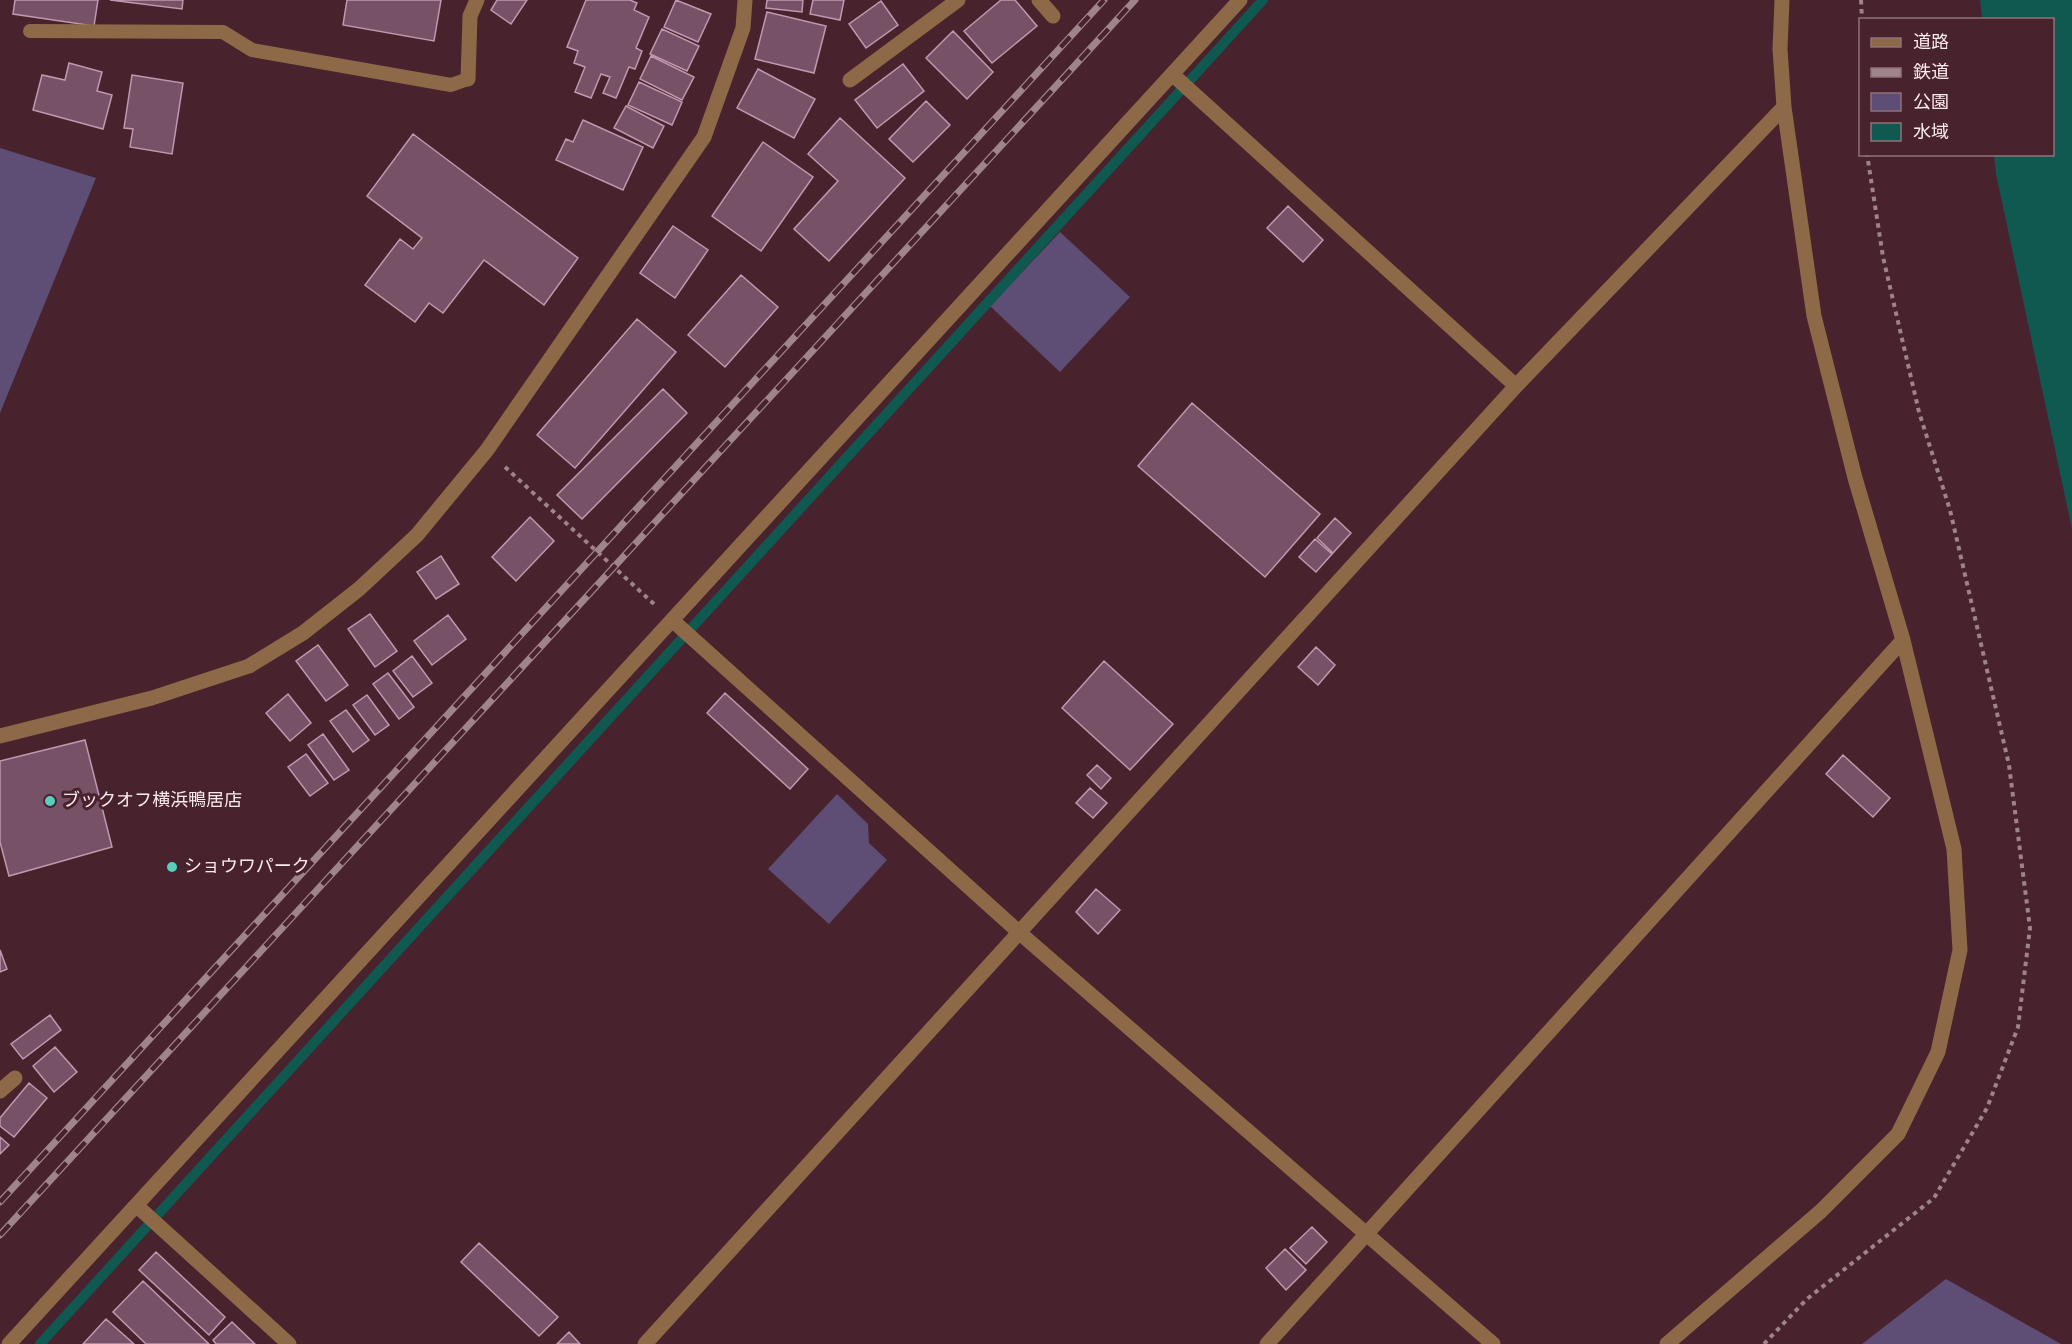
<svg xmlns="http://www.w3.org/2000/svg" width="2072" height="1344" viewBox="0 0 2072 1344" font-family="'Alegreya Sans','Noto Sans JP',sans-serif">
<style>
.green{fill:#5e4d74}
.water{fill:#0f5951}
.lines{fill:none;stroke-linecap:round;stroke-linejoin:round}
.stream{stroke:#0f5951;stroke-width:10}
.building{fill:#775267;stroke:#c198af;stroke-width:1.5}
.path{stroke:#9f838a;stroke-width:4;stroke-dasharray:4.5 4.5;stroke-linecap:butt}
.service{stroke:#8d6948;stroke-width:14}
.minor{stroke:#8d6948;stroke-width:15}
.tertiary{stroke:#8d6948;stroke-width:15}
.rail-casing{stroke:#a0848b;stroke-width:7}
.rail{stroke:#48222c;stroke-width:4.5;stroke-dasharray:14;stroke-linecap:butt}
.poi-dot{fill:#58cebf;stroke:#48222c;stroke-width:2}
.labels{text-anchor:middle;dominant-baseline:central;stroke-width:6;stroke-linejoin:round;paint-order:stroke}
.poi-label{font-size:18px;fill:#fcecef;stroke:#48222c;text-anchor:start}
</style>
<rect width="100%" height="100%" fill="#48222c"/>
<path class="green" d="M 0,148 L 96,178 L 0,413 Z
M 1060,232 L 1130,297 L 1060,372 L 990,306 Z
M 837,794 L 868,824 L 869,843 L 887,860 L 829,924 L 768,869 Z
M 1946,1279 L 2061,1344 L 1862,1344 Z"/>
<path class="water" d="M 1980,0 L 2072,0 L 2072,529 L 1996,174 L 1994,155 L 2052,154 L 2052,20 L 1982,19 Z"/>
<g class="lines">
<path class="stream" d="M 40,1344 L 1263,0"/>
</g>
<path class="building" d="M 15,0 L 98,0 L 94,26 L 13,14 Z
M 110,0 L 183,0 L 182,9 Z
M 347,0 L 441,0 L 434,41 L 343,25 Z
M 497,0 L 527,0 L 511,24 L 491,10 Z
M 586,0 L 630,0 L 637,3 L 634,10 L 649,17 L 636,48 L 642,51 L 635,69 L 629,67 L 616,98 L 603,93 L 610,77 L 601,74 L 591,98 L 575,92 L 585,67 L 574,63 L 578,51 L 567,47 Z
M 676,0 L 711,14 L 698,42 L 664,27 Z
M 767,0 L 803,0 L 802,12 L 766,8 Z
M 813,0 L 844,0 L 840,20 L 810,14 Z
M 1001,0 L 1015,0 L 1037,26 L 992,63 L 964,31 Z
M 881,1 L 898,25 L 866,48 L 849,24 Z
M 767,12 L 826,26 L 814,73 L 755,59 Z
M 662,29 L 699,46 L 687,71 L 650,54 Z
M 953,31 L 993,72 L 967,99 L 926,58 Z
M 651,56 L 694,77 L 682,100 L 640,79 Z
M 69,63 L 102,72 L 97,91 L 112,95 L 103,129 L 33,110 L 42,75 L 65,80 Z
M 903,64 L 924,91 L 877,128 L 855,100 Z
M 758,69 L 815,99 L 794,138 L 737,108 Z
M 132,75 L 183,83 L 172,154 L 130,147 L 133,129 L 124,128 Z
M 639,82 L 682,102 L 672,125 L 628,105 Z
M 926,101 L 950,125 L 913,162 L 889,139 Z
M 626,106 L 664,126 L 653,148 L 614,128 Z
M 840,118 L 905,178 L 829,261 L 794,229 L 838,181 L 808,154 Z
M 583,120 L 643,147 L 623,190 L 556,160 L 566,139 L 573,142 Z
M 413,134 L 578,258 L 544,305 L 484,260 L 443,313 L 429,303 L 415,322 L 365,285 L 400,239 L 413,249 L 422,238 L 367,196 Z
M 763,142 L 813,177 L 761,251 L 712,216 Z
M 1288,206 L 1323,240 L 1303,262 L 1267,228 Z
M 673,226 L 708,250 L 675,298 L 640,273 Z
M 741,275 L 778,307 L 725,367 L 688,335 Z
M 637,319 L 676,352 L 575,468 L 537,435 Z
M 663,389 L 687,413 L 582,519 L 557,495 Z
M 1192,403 L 1320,514 L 1265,577 L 1138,466 Z
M 530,517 L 554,541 L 516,581 L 492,557 Z
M 1335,518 L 1351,533 L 1333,553 L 1317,538 Z
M 1315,539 L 1332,554 L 1316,572 L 1299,557 Z
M 441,556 L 459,584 L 436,599 L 417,572 Z
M 370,614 L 397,651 L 375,667 L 348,629 Z
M 448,615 L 466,639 L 432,665 L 414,641 Z
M 318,645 L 348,685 L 326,701 L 296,661 Z
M 1316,647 L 1335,665 L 1318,685 L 1298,667 Z
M 412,656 L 432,683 L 413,697 L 393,671 Z
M 1104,661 L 1173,724 L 1130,770 L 1062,708 Z
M 388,673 L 414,707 L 399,719 L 373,684 Z
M 725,693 L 808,769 L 790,789 L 707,713 Z
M 288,694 L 311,723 L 290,741 L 266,713 Z
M 367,695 L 389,725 L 375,735 L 353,705 Z
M 346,710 L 369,740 L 353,752 L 330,721 Z
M 323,734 L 349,770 L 334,780 L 308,745 Z
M 85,740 L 112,847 L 9,876 L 0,842 L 0,761 Z
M 306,754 L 328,783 L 310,796 L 288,767 Z
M 1843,755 L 1890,798 L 1873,817 L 1826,774 Z
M 1097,765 L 1111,778 L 1101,789 L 1087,775 Z
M 1090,788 L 1107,803 L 1093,818 L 1076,803 Z
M 1096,889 L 1120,910 L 1098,934 L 1076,912 Z
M 0,950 L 7,969 L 0,972 Z
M 50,1015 L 61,1030 L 23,1059 L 11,1044 Z
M 55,1047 L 77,1072 L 54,1092 L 33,1066 Z
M 29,1083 L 47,1098 L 14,1137 L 0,1126 L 0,1118 Z
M 0,1137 L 9,1145 L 0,1154 Z
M 1312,1227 L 1327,1242 L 1306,1264 L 1290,1248 Z
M 479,1243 L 558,1317 L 539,1336 L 461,1262 Z
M 1285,1249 L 1306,1270 L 1286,1290 L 1266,1268 Z
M 156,1252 L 225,1317 L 209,1335 L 139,1270 Z
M 143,1281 L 209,1344 L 146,1344 L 113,1312 Z
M 106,1319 L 134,1344 L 83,1344 Z
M 232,1322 L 255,1344 L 216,1344 L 213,1340 Z
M 569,1332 L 580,1344 L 557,1344 Z"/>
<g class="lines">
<path class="path" d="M 1861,0 L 1862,20
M 505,467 L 654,604
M 1764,1344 L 1807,1299 L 1934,1198 L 1987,1108 L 2018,1027 L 2030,928 L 2009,765 L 1950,510 L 1919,412 L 1883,257 L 1867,154"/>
<path class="service" d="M 30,31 L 223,32 L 252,50 L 451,85 L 468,79"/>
<path class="minor" d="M 1039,0 L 1053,16
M 1172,74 L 1516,386
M 468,79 L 470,16 L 477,0
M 850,80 L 958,0
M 672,620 L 1021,934 L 1493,1344
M 0,1091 L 15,1078
M 137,1206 L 289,1344
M 9,1344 L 1240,0
M 645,1344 L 1516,386 L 1784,107
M 1267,1344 L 1903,640
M 1667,1344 L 1821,1211 L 1898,1134 L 1938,1052 L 1960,950 L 1954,849 L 1903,640 L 1855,478 L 1814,316 L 1784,107 L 1780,49 L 1782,0"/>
<path class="tertiary" d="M 0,736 L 152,698 L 249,666 L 303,633 L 359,589 L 417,535 L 487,450 L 704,137 L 743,28 L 745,0"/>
<defs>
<path id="rail" d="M 0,1202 L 1104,0
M 0,1235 L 1135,0"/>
</defs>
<use href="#rail" class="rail-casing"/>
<use href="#rail" class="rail"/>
</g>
<g class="poi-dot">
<circle cx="50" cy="801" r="6"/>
<circle cx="172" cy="867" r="6"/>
</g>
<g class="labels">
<g class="poi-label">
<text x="62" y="801">ブックオフ横浜鴨居店</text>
<text x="184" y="867">ショウワパーク</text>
</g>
</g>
<rect x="1859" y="18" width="195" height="138" fill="#48222c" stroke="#90737a" stroke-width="1.5"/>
<rect x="1871" y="38" width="30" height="9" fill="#8d6948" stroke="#90737a" stroke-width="1.5"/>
<text x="1913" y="48" font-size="18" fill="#fcecef">道路</text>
<rect x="1871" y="68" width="30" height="9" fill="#a0848b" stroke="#90737a" stroke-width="1.5"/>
<text x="1913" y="78" font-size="18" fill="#fcecef">鉄道</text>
<rect x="1871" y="93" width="30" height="18" fill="#5e4d74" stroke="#90737a" stroke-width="1.5"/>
<text x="1913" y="108" font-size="18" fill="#fcecef">公園</text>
<rect x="1871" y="123" width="30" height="18" fill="#0f5951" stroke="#90737a" stroke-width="1.5"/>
<text x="1913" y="138" font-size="18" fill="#fcecef">水域</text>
</svg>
